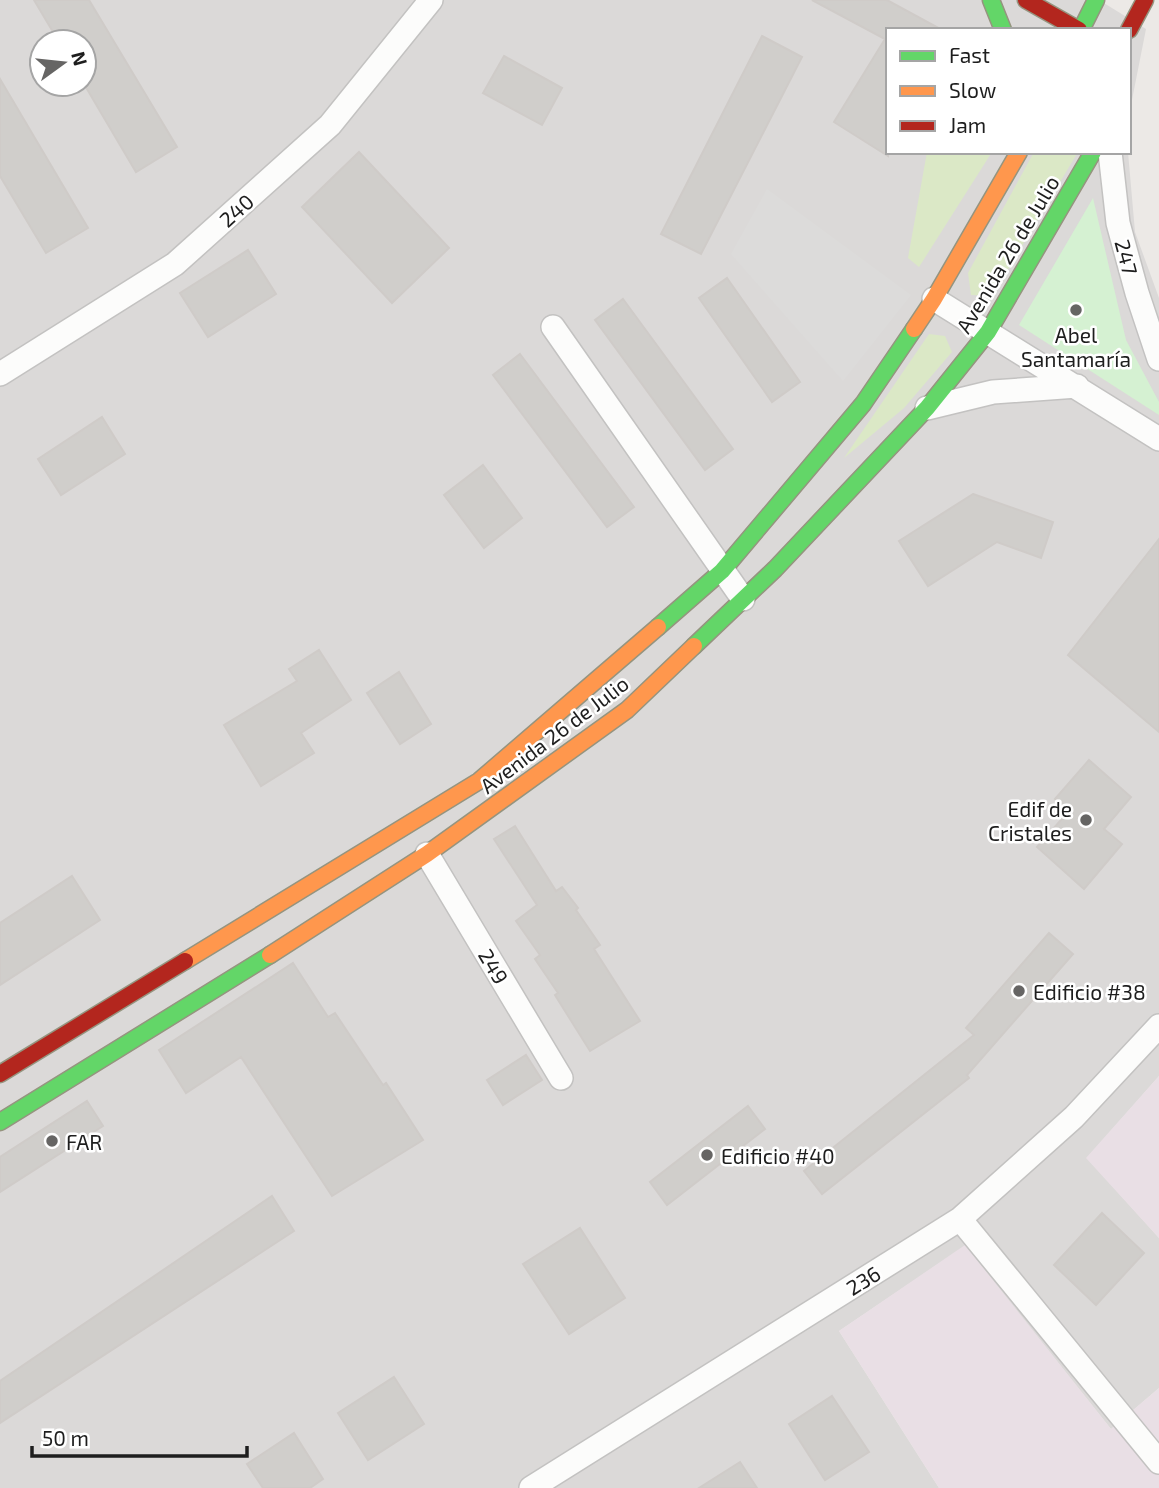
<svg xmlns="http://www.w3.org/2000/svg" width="1159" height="1488" viewBox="0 0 1159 1488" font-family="'Exo 2',sans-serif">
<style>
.residential{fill:#dbd9d8;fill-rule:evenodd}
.industrial{fill:#e9dfe5}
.grass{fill:#dbe8c6}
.park{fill:#d5f1d2}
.parking{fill:#dcdbda}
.building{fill:#d0cecb;stroke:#cfcbc8;stroke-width:2}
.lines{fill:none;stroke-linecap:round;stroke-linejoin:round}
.street-casing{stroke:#c3c2c1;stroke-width:26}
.fast-casing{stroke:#95947f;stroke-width:19}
.slow-casing{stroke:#95947f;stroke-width:19}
.jam-casing{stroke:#95947f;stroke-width:19}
.street{stroke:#fcfcfb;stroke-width:23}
.fast{stroke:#63d668;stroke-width:16}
.slow{stroke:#ff974d;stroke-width:16}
.jam{stroke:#b3261e;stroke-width:16}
.poi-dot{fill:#666564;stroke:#fff;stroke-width:2.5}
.labels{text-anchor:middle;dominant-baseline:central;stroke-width:5;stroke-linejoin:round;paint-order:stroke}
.street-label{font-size:21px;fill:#1e1e1e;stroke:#fff}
.poi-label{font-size:21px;fill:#1e1e1e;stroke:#fff;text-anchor:start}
</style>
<rect width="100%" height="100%" fill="#ece9e6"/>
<path class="residential" d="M 0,0 L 1099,0 L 1146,29 L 1129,115 L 1129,30 L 888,30 L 888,152 L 1128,152 L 1135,232 L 1159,298 L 1159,1076 L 1087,1158 L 1159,1238 L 1159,1388 L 1111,1429 L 965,1246 L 839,1331 L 939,1488 L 0,1488 ZM 42,42 L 84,42 L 84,84 L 42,84 Z"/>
<path class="industrial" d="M 1159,1076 L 1159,1238 L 1086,1158 Z
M 965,1245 L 1111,1429 L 1159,1388 L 1159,1488 L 939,1488 L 839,1331 Z"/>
<path class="grass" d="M 927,152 L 992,152 L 919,267 L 908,258 Z
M 1034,152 L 1078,152 L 992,296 L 971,295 L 968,273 Z
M 929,334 L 945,336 L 952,352 L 904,408 L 844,458 Z"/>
<path class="park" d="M 1093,198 L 1126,340 L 1159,402 L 1159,415 L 1019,325 Z"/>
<path class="parking" d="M 767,189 L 911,295 L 843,381 L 731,254 Z"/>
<path class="building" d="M 34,0 L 89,0 L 177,147 L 136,172 L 84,84 L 84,42 L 59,42 Z
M 812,0 L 887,0 L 942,30 L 888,30 L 888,156 L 834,122 L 885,39 Z
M 762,36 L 802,57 L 701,254 L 661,234 Z
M 504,56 L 562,88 L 542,125 L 483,93 Z
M 0,79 L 88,228 L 46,253 L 0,176 Z
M 359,152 L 449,248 L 392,303 L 302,207 Z
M 248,250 L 276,294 L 208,337 L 180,293 Z
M 727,278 L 800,382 L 772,402 L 699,298 Z
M 623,299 L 733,449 L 705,470 L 595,320 Z
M 520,354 L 634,507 L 607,527 L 493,375 Z
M 102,417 L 125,454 L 61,495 L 38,459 Z
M 483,465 L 522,518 L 484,548 L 444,495 Z
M 973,494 L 1053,522 L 1041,558 L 997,542 L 928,586 L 899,541 Z
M 1159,539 L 1159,732 L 1068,655 Z
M 319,650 L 351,700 L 301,733 L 314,753 L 261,786 L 224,725 L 297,681 L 289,669 Z
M 399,672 L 431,724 L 400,744 L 367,693 Z
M 1089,760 L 1131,797 L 1104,829 L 1122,844 L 1084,889 L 1037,847 L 1069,811 L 1055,799 Z
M 515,826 L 556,891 L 562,887 L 578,908 L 576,910 L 600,945 L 594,949 L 640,1021 L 590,1051 L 555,995 L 558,993 L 535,959 L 540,955 L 516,921 L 537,905 L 494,839 Z
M 72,876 L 100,920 L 0,985 L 0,923 Z
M 1049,933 L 1073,954 L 967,1075 L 969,1078 L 822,1194 L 804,1171 L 974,1035 L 966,1028 Z
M 293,963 L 328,1017 L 335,1013 L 383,1085 L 386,1083 L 423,1140 L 332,1196 L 241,1057 L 186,1093 L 159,1050 Z
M 526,1055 L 542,1080 L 503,1105 L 487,1080 Z
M 87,1101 L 103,1126 L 0,1192 L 0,1157 Z
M 748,1106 L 765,1129 L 667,1205 L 650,1182 Z
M 272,1196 L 294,1231 L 0,1423 L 0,1381 Z
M 1102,1213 L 1144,1253 L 1096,1305 L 1054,1265 Z
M 580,1228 L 625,1298 L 569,1334 L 523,1264 Z
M 394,1377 L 424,1424 L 368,1460 L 338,1413 Z
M 832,1396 L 869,1452 L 825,1480 L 789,1424 Z
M 294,1433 L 323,1479 L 310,1488 L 263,1488 L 247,1464 Z
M 740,1462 L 757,1488 L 699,1488 Z"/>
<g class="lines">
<defs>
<path id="street" d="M 1110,152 L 1118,223 L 1137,293 L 1159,359
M 934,299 L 1159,439
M 553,327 L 743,599
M 0,374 L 175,264 L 330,125 L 431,0
M 927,408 L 993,392 L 1077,386
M 427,854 L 561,1078
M 960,1219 L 1159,1462
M 531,1488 L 960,1219 L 1074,1117 L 1159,1026"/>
<path id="fast" d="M 991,0 L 1003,30
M 1081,30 L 1096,0
M 658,627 L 722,571 L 863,404 L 914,329
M 694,646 L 775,569 L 927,408 L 988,332 L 1093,152
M 0,1122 L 270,955"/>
<path id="slow" d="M 914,329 L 934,299 L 1019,152
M 270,955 L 427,854 L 627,710 L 694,646
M 185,961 L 479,781 L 658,627"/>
<path id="jam" d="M 1026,0 L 1079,30
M 1129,30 L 1145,0
M 0,1074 L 185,961"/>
</defs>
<use href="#street" class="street-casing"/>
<use href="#fast" class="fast-casing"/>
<use href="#slow" class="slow-casing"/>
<use href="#jam" class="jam-casing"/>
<use href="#street" class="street"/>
<use href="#fast" class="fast"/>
<use href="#slow" class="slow"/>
<use href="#jam" class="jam"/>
</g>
<g class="poi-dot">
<circle cx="1076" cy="310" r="7"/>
<circle cx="1086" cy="820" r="7"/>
<circle cx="1019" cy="991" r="7"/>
<circle cx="52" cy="1141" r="7"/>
<circle cx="707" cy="1155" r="7"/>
</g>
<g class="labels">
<g class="street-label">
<text transform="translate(236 210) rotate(-42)">240</text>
<text transform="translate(1007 254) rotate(-59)">Avenida 26 de Julio</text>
<text transform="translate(1127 257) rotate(75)">247</text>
<text transform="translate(554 734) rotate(-37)">Avenida 26 de Julio</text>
<text transform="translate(494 966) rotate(59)">249</text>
<text transform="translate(863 1280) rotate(-32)">236</text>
</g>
<g class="poi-label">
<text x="1076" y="334" text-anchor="middle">Abel<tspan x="1076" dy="24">Santamaría</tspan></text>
<text x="1072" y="808" text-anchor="end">Edif de<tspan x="1072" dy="24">Cristales</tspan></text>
<text x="1033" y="991">Edificio #38</text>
<text x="66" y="1141">FAR</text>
<text x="721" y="1155">Edificio #40</text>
</g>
</g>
<rect x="886" y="28" width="245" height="126" fill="#ffffff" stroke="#a5a5a5" stroke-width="2"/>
<rect x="900" y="51" width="35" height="10" fill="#63d668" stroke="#a5a5a5" stroke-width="2"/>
<text x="949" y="63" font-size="21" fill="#1e1e1e">Fast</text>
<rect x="900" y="86" width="35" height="10" fill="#ff974d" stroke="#a5a5a5" stroke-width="2"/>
<text x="949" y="98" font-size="21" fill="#1e1e1e">Slow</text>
<rect x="900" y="121" width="35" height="10" fill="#b3261e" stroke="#a5a5a5" stroke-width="2"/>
<text x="949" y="133" font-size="21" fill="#1e1e1e">Jam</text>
<g transform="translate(63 63) rotate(75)"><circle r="33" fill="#ffffff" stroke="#a5a5a5" stroke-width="2"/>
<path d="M0-5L12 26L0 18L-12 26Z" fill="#666564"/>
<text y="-10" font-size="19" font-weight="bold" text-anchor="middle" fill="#1e1e1e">N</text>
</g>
<path d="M32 1446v10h215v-10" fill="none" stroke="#1e1e1e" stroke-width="3.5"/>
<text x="42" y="1446" font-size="21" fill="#1e1e1e" stroke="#ffffff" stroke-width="5" paint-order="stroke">50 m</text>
</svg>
